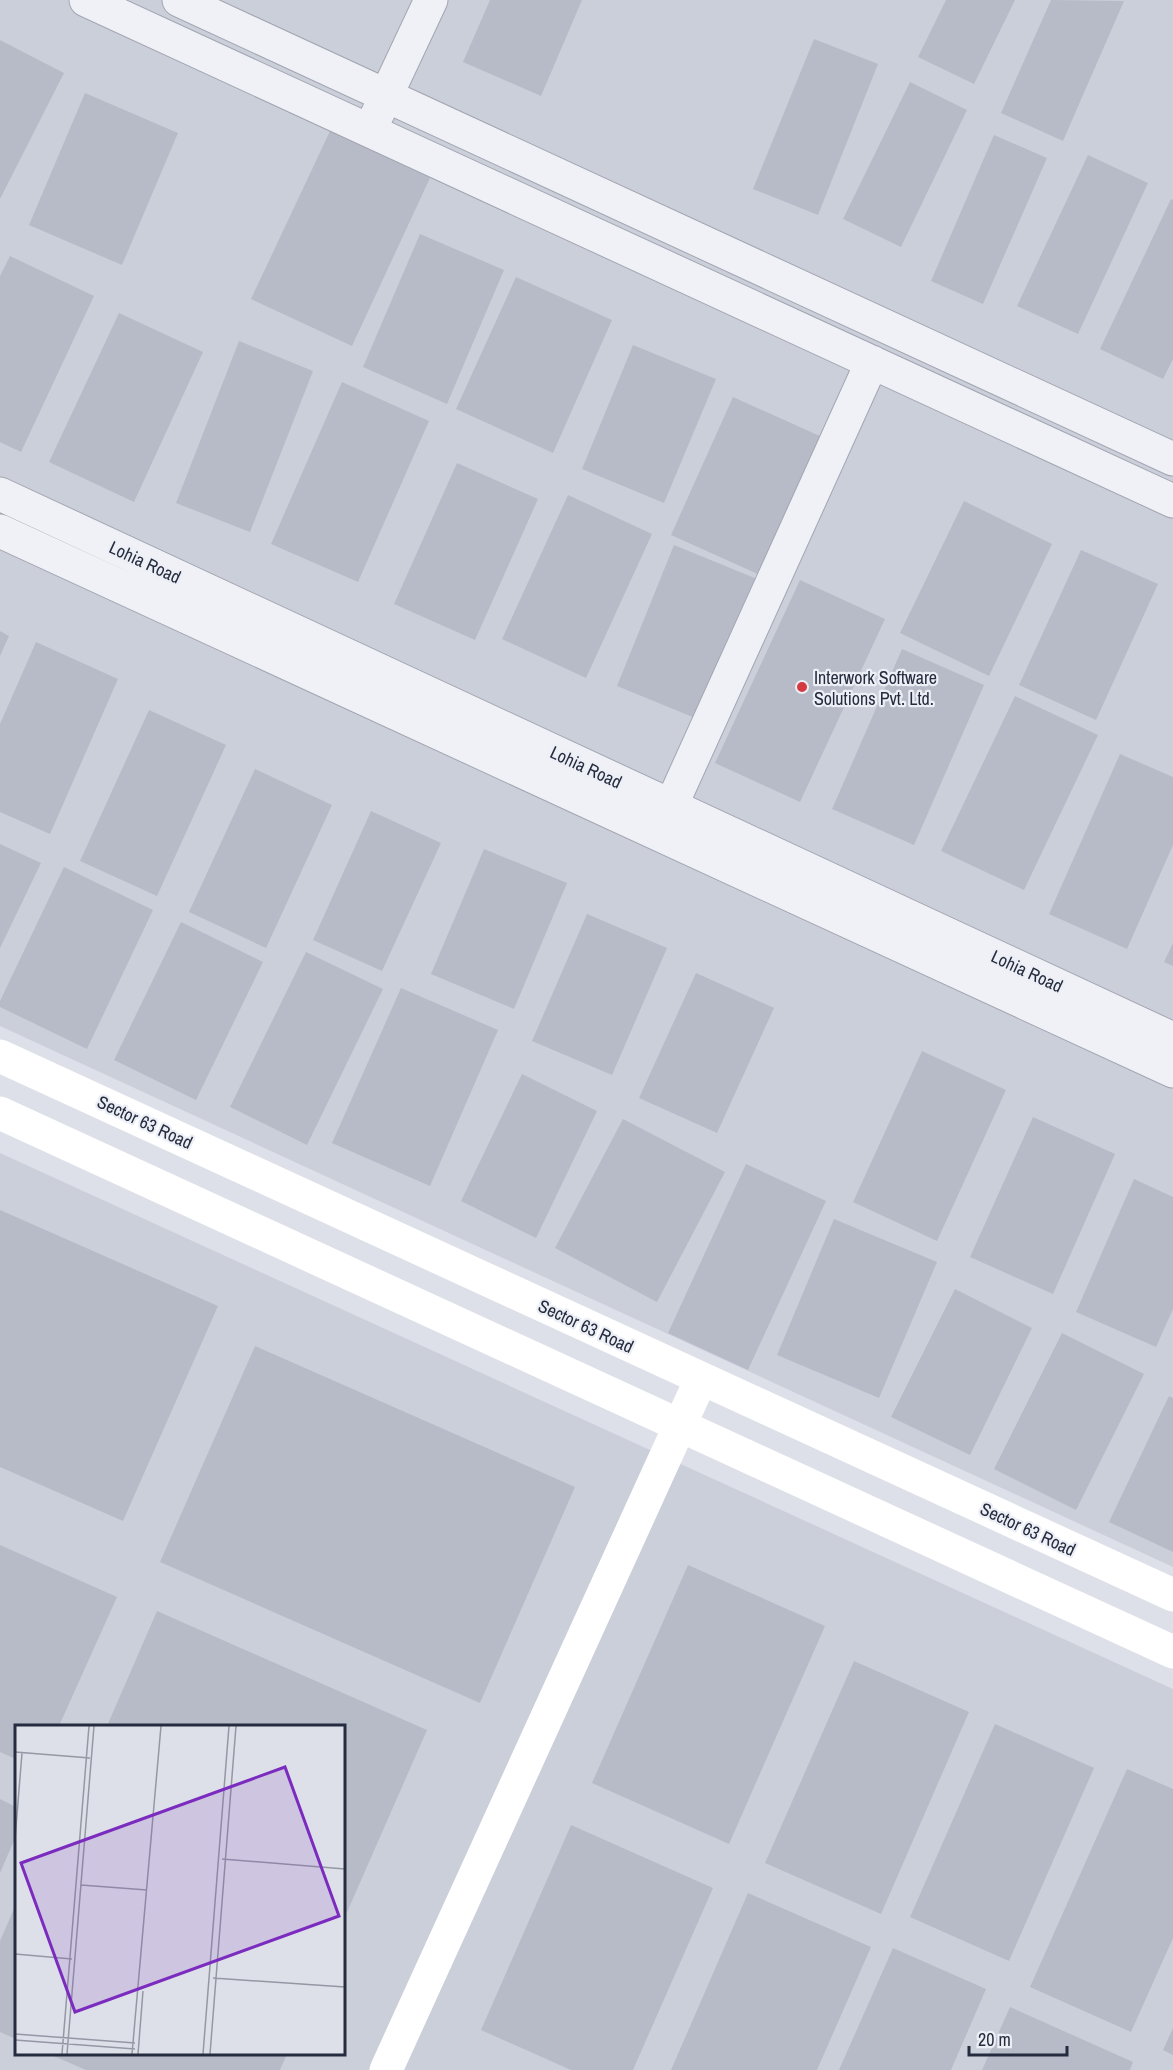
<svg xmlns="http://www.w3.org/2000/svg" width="1173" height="2070" viewBox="0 0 1173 2070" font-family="'Archivo Narrow',sans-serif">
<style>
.built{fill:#cbcfda;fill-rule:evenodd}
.building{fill:#b7bbc8}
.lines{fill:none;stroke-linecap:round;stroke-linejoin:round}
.street-casing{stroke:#a2a6b2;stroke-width:35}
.street{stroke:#f0f1f6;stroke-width:33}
.secondary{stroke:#fff;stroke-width:33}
.poi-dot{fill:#d33b41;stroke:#eceff5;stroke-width:2}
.labels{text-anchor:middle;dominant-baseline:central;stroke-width:4.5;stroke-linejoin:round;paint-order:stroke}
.street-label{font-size:18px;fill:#262c3f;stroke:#eceff5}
.poi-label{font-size:18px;fill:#262c3f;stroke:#eceff5;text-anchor:start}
.inset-road{fill:none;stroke:#9498a4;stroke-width:1.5}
.view{fill:#7b2cbf;fill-opacity:0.15;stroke:#7b2cbf;stroke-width:3}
.inset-edge{fill:none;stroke:#262c3f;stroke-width:3}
</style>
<rect width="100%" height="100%" fill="#dde0e8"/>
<path class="built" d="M 0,0 L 1173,0 L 1173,1567 L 0,1026 Z
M 0,1153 L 1173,1689 L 1173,2070 L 0,2070 ZM 16,1726 L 344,1726 L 344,2054 L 16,2054 Z"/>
<path class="building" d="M 490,0 L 582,0 L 541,96 L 463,62 Z
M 946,0 L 1015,0 L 974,84 L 918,57 Z
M 1051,0 L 1124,1 L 1063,141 L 1001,113 Z
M 814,39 L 878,64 L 818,215 L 753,189 Z
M 0,40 L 64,73 L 0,199 Z
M 910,82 L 967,110 L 901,247 L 843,219 Z
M 85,93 L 178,133 L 122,265 L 29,225 Z
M 330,131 L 430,178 L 352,346 L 251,299 Z
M 994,135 L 1047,158 L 983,304 L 931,281 Z
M 1088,155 L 1148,183 L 1078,334 L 1017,306 Z
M 1171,199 L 1173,200 L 1173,359 L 1163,379 L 1100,349 Z
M 420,234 L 504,270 L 447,404 L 363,367 Z
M 10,256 L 94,296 L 21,452 L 0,442 L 0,276 Z
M 516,277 L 612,320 L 553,453 L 456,409 Z
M 119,313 L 203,352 L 134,502 L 49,462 Z
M 239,341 L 313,371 L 250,532 L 176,503 Z
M 633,345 L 716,379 L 664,503 L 582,469 Z
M 342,382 L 429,421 L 358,582 L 271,544 Z
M 733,397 L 831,441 L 769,579 L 671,535 Z
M 457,463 L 538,499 L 475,640 L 394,604 Z
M 568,495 L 652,534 L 586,678 L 502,639 Z
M 964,501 L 1052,544 L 989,676 L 900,633 Z
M 674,545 L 757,579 L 700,720 L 617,686 Z
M 1081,550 L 1158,584 L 1096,720 L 1019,685 Z
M 800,580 L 885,619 L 800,802 L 715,763 Z
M 0,631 L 9,636 L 0,656 Z
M 36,642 L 118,679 L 50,834 L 0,812 L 0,724 Z
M 902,649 L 984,685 L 914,845 L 832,809 Z
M 1015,696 L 1098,735 L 1024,890 L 941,851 Z
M 149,710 L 226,745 L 157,896 L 80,861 Z
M 1120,754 L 1173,777 L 1173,845 L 1127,949 L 1049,914 Z
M 255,769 L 332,805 L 266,948 L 189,912 Z
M 371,811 L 441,843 L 382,971 L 313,940 Z
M 0,844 L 41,863 L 0,948 Z
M 484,849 L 567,883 L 514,1009 L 431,974 Z
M 64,867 L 153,910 L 87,1049 L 0,1007 L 0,1001 Z
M 587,914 L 667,948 L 612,1075 L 532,1041 Z
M 181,922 L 263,962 L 196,1100 L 114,1060 Z
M 1173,943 L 1173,966 L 1164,962 Z
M 306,952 L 383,989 L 307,1145 L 230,1107 Z
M 696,973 L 774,1008 L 717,1133 L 639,1098 Z
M 401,988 L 498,1030 L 430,1186 L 332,1143 Z
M 922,1051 L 1006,1090 L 937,1241 L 853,1202 Z
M 522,1074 L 597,1111 L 536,1238 L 461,1201 Z
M 1033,1117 L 1115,1154 L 1053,1294 L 970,1257 Z
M 623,1119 L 725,1172 L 657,1302 L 555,1248 Z
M 746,1164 L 826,1201 L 748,1370 L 668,1333 Z
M 1134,1179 L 1173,1197 L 1173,1309 L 1156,1347 L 1076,1312 Z
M 0,1210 L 218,1306 L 123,1521 L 0,1467 Z
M 834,1219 L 937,1262 L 879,1398 L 777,1355 Z
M 955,1289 L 1032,1328 L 970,1455 L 891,1417 Z
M 1062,1333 L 1144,1374 L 1076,1510 L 994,1469 Z
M 255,1346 L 575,1487 L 480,1703 L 160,1562 Z
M 1169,1396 L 1173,1398 L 1173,1552 L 1109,1522 Z
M 0,1545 L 117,1597 L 59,1726 L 16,1726 L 16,1759 L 0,1752 Z
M 688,1565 L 825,1626 L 729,1844 L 592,1783 Z
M 157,1611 L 427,1730 L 344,1919 L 344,1726 L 107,1726 Z
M 854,1661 L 969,1712 L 881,1914 L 765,1863 Z
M 995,1724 L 1094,1768 L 1009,1961 L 910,1917 Z
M 1127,1769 L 1173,1789 L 1173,1938 L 1131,2032 L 1030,1987 Z
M 0,1799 L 16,1807 L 16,1836 L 0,1873 Z
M 571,1825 L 713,1888 L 633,2070 L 571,2070 L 481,2030 Z
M 748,1893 L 871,1947 L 817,2070 L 671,2070 Z
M 16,1904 L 16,2039 L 0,2032 L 0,1941 Z
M 893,1948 L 986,1989 L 951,2070 L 839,2070 Z
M 1010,2007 L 1133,2062 L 1130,2070 L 982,2070 Z
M 1173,2028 L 1173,2055 L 1163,2050 Z
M 49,2054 L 287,2054 L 280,2070 L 86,2070 Z"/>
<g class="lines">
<defs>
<path id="street" d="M 86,0 L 1173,501
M 179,0 L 1173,459
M 377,115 L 431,0
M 0,494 L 1173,1039
M 0,531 L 1173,1071
M 671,806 L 872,362"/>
</defs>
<use href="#street" class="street-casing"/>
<use href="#street" class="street"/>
<path class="secondary" d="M 0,1056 L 1173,1595
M 0,1113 L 1173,1652
M 386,2070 L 701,1379"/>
</g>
<circle class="poi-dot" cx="802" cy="687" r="6"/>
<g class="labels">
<g class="street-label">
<text transform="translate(145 562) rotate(25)">Lohia Road</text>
<text transform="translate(586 767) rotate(25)">Lohia Road</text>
<text transform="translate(1027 971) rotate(25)">Lohia Road</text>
<text transform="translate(145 1122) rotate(25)">Sector 63 Road</text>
<text transform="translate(586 1326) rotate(25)">Sector 63 Road</text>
<text transform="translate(1028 1529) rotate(25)">Sector 63 Road</text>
</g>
<g class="poi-label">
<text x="814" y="677">Interwork Software<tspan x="814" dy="21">Solutions Pvt. Ltd.</tspan></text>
</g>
</g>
<g transform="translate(15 1725)">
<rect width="330" height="330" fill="#dde0e8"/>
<path class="inset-road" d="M 0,27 L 75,33M 0,114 L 7,28M 207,134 L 330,144M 66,160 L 132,165M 0,229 L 57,234M 198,253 L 330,262M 0,309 L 120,318M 0,315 L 120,324M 47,329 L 74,1M 52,329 L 79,1M 117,329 L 146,1M 123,329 L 128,266M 188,329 L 214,1M 195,329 L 221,1"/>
<path class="view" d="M 270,42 L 324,191 L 60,287 L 6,138 Z"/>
<rect width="330" height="330" class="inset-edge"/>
</g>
<path d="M969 2046v9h98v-9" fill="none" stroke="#262c3f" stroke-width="3"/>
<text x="978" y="2046" font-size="18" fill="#262c3f" stroke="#eceff5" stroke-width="4.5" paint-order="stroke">20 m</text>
</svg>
